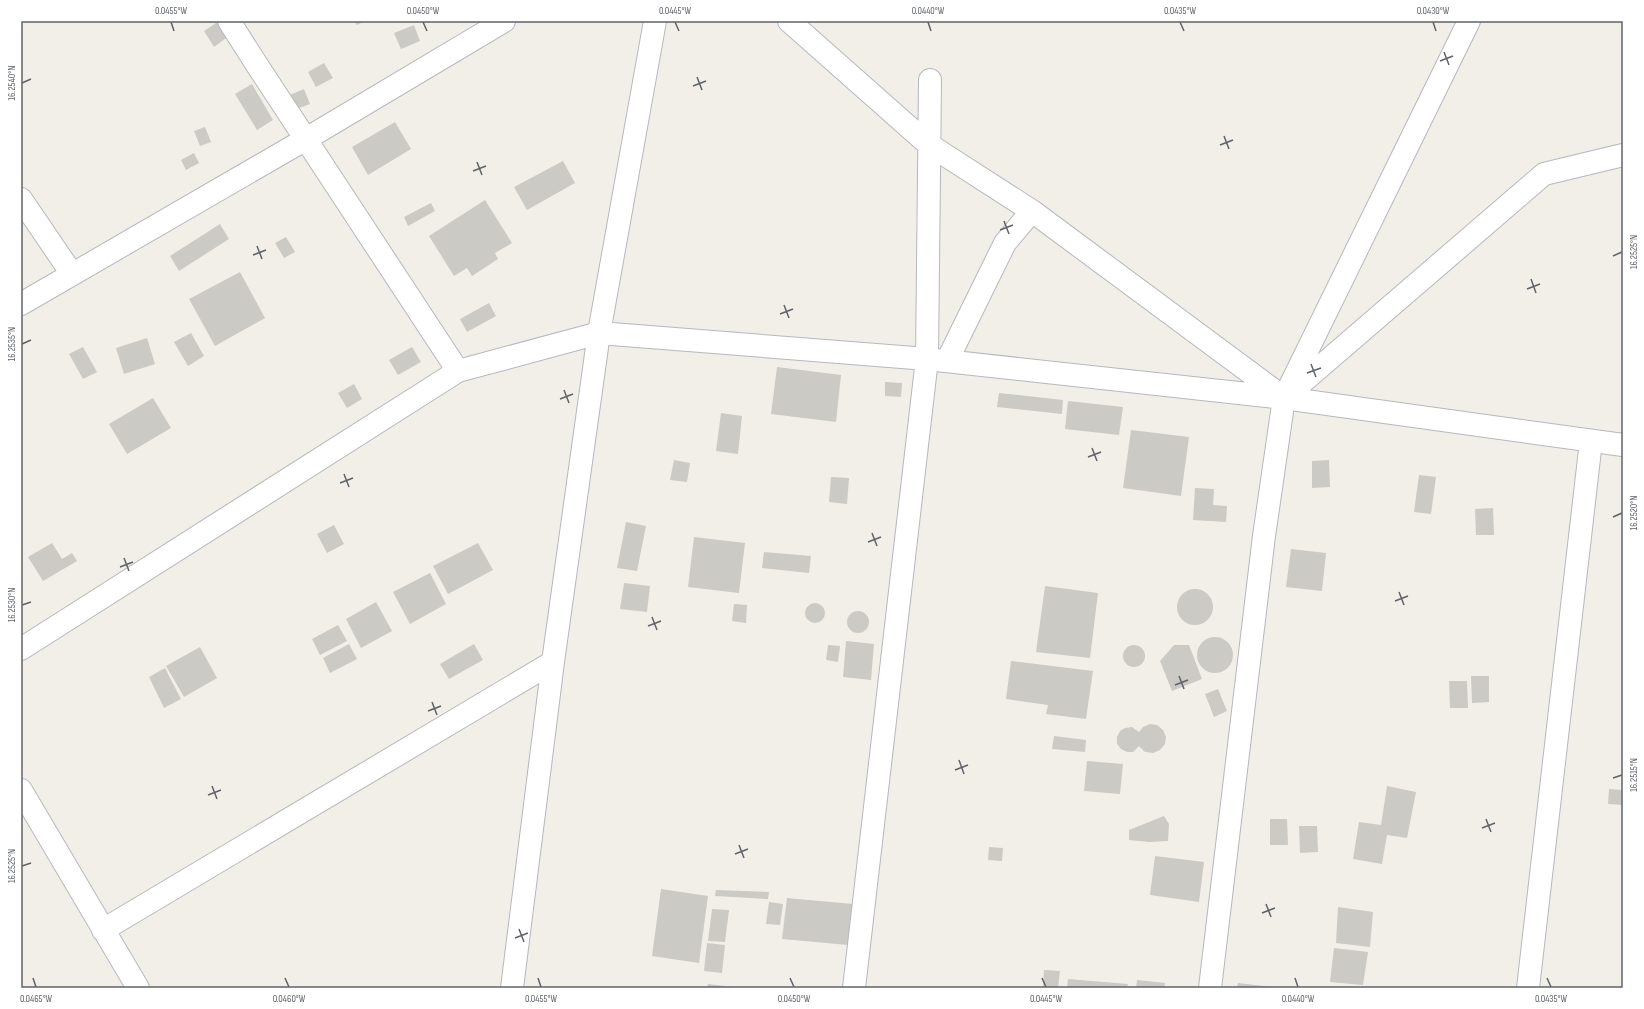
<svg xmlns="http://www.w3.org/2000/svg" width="1644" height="1009" viewBox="0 0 1644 1009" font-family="'Sofia Sans Condensed',sans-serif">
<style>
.building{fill:#cccac5}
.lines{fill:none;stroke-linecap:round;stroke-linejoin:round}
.street-casing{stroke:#b5b8bc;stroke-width:24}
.secondary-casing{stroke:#b6babf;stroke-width:24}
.street{stroke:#fff;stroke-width:22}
.secondary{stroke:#fff;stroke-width:22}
.ticks{fill:none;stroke:#5f6368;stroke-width:1.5}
.neatline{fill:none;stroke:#5f6368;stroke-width:1.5}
.ticks-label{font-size:10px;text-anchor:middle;fill:#5f6368}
</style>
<rect width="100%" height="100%" fill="#f1efe8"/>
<path class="building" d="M 219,21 L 229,36 L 214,47 L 204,31 Z
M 354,21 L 365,21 L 357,25 Z
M 414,25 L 420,41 L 401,49 L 394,33 Z
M 324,63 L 333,78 L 316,87 L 308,72 Z
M 252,84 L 273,120 L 257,130 L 235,94 Z
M 304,89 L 310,104 L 291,111 L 285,97 Z
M 395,122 L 411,149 L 368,175 L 352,147 Z
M 205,127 L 211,142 L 200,146 L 194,131 Z
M 194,153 L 199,163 L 186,170 L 181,160 Z
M 563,161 L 575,183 L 527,210 L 514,187 Z
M 485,200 L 512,243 L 495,253 L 498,259 L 472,276 L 467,268 L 454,276 L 429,236 Z
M 431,203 L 435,211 L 408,226 L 404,217 Z
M 220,224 L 229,239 L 179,271 L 170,256 Z
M 286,237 L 295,252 L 284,258 L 275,243 Z
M 240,272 L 265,318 L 215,346 L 189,299 Z
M 489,303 L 496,316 L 467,332 L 460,319 Z
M 191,333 L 204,356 L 188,366 L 174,342 Z
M 147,338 L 155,364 L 124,374 L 116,348 Z
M 83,347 L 97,372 L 83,379 L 69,354 Z
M 412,347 L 421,362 L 398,375 L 389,360 Z
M 777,367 L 841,375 L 836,422 L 771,414 Z
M 885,382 L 902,383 L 901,397 L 885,396 Z
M 354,384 L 362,399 L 347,408 L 338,393 Z
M 999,393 L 1063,400 L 1062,414 L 997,407 Z
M 153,398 L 171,428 L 127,454 L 109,424 Z
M 1068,401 L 1123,407 L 1119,435 L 1065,429 Z
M 721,413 L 742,416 L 738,454 L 716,451 Z
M 1131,430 L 1189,437 L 1181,496 L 1123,488 Z
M 674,460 L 690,463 L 687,482 L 670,480 Z
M 1329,460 L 1330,487 L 1312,488 L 1312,461 Z
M 1419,475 L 1436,477 L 1431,514 L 1414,512 Z
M 831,477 L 849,478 L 847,504 L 829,502 Z
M 1195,488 L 1214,489 L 1213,505 L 1227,506 L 1226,522 L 1193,520 Z
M 1493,508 L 1494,535 L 1476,535 L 1475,509 Z
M 626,522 L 646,526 L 637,571 L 617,568 Z
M 334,525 L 344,544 L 327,553 L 317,534 Z
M 694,537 L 745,543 L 739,593 L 688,587 Z
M 52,543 L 62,559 L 72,553 L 77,561 L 43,581 L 28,557 Z
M 478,543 L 493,570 L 448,594 L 433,566 Z
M 1291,549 L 1326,553 L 1322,591 L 1286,587 Z
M 764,552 L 811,556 L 809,573 L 762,568 Z
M 430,573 L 446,604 L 410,624 L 393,592 Z
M 624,583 L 650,586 L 647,612 L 620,609 Z
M 1045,586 L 1098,593 L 1090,658 L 1036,652 Z
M1177 607a18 18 0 1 1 36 0a18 18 0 1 1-36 0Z
M 376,602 L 392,631 L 361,648 L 346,619 Z
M805 613a10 10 0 1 1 20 0a10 10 0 1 1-20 0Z
M 734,604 L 747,605 L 746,623 L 732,621 Z
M847 622a11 11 0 1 1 22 0a11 11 0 1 1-22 0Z
M 338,625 L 347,641 L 320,655 L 312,639 Z
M1197 655a18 18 0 1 1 36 0a18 18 0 1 1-36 0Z
M 846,641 L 874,644 L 871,680 L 843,677 Z
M 349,644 L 357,659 L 330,673 L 323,658 Z
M 474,644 L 483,660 L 449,679 L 440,664 Z
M1123 656a11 11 0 1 1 22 0a11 11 0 1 1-22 0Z
M 828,645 L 840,646 L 838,662 L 826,660 Z
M 1174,645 L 1189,645 L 1202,679 L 1172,691 L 1160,661 Z
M 200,647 L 217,678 L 184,697 L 166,666 Z
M 1011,661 L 1093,671 L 1086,719 L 1046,714 L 1048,705 L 1006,699 Z
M 165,668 L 181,699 L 164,708 L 149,677 Z
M 1471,676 L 1489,676 L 1489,702 L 1472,703 Z
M 1449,681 L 1467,681 L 1468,708 L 1450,708 Z
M 1218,689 L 1227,711 L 1214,717 L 1205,694 Z
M 1150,724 L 1157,725 L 1163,730 L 1166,737 L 1165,744 L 1160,750 L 1153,753 L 1145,752 L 1139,746 L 1133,752 L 1127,752 L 1121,749 L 1117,744 L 1117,737 L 1120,731 L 1125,728 L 1132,727 L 1139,732 L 1143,727 Z
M 1054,736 L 1086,740 L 1085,752 L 1052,749 Z
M 1087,761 L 1123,764 L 1120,794 L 1084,791 Z
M 1387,786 L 1416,792 L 1407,838 L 1387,835 L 1382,864 L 1353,859 L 1359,822 L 1381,825 Z
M 1609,789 L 1623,790 L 1623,805 L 1608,804 Z
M 1164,816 L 1169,824 L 1168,841 L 1149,842 L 1129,840 L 1129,830 Z
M 1270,819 L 1287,819 L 1288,845 L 1270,845 Z
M 1299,826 L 1317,826 L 1318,852 L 1300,853 Z
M 989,847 L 1003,848 L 1002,861 L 988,860 Z
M 1155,856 L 1204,862 L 1199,902 L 1150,895 Z
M 661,889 L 708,896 L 699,963 L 652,956 Z
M 716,890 L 769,892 L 768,899 L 715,896 Z
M 787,898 L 853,904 L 848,945 L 782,939 Z
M 769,902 L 783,904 L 780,925 L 766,924 Z
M 1338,907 L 1373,912 L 1370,947 L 1336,943 Z
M 712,909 L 729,910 L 725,942 L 708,941 Z
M 707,943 L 725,945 L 722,973 L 704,971 Z
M 1334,948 L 1368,952 L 1363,985 L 1330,982 Z
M 1044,970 L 1060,971 L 1058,988 L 1043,988 Z
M 1068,979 L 1128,984 L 1127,988 L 1067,988 Z
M 1137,980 L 1165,983 L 1164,988 L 1136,988 Z
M 1238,983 L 1273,987 L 1273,988 L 1237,988 Z
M 708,984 L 734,987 L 733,988 L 707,988 Z"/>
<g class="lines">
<defs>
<path id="street" d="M 229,21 L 257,65 L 458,371
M 789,21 L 928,144 L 1032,211 L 1283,397
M 21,199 L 72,274
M 21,304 L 306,139 L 504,21
M 947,361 L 1005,243 L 1032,211
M 1291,392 L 1544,174 L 1623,155
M 21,649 L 458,371 L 599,333 L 927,359 L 1284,398 L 1623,445
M 103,930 L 553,662
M 512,988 L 553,662 L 599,333 L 655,21
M 854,988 L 927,359 L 930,80
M 1210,988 L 1264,536 L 1284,398 L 1469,21
M 1528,988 L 1591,441"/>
<path id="secondary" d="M 21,790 L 138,988"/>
</defs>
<use href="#street" class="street-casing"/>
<use href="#secondary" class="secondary-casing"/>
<use href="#street" class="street"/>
<use href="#secondary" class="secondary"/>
</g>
<path class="ticks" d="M 171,22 L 174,31M 423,22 L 427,31M 675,22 L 679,31M 928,22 L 931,31M 1180,22 L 1184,31M 1433,22 L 1436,31M 1444,52 L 1449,65M 1440,61 L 1453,56M 697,77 L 702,90M 22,83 L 31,79M 693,86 L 706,81M 1224,136 L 1229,149M 1220,145 L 1233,140M 477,162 L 482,175M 473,171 L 486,166M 1004,221 L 1009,234M 1000,230 L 1013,225M 257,246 L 262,259M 253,255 L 266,250M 1613,256 L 1622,252M 1531,279 L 1536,293M 1527,289 L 1540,284M 784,305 L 789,318M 780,314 L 793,309M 22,344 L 31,340M 1311,364 L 1316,377M 1307,373 L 1321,368M 564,390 L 569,403M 560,399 L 573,394M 1092,448 L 1097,461M 1088,457 L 1101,452M 344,474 L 349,487M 340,483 L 353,478M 1613,517 L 1622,513M 872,533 L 877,546M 868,542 L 881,537M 124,558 L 129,571M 120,567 L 133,562M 1399,592 L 1404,605M 1395,601 L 1408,596M 22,605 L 31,602M 652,617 L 657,630M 648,626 L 661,621M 1179,676 L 1184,689M 1175,685 L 1188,680M 432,702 L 437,715M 428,711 L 441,706M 959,760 L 964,774M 955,770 L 968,765M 1613,778 L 1622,775M 212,786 L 217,799M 208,795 L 221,790M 1486,819 L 1491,832M 1482,828 L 1495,823M 739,845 L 744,858M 735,854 L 748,849M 22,866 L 31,863M 1266,904 L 1271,917M 1262,913 L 1275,908M 519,929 L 524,942M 515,938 L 528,933M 33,978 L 36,987M 285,978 L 289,987M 538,978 L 541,987M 790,978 L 794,987M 1042,978 L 1046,987M 1295,978 L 1298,987M 1547,978 L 1551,987"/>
<rect width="1644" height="1009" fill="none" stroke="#ffffff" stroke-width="44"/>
<rect x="22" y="22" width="1600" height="965" class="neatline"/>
<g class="ticks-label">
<text x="171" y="14">0.0455°W</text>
<text x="423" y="14">0.0450°W</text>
<text x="675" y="14">0.0445°W</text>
<text x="928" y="14">0.0440°W</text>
<text x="1180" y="14">0.0435°W</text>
<text x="1433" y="14">0.0430°W</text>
<text transform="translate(11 83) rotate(-90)" y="4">16.2540°N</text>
<text transform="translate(1633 252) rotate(-90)" y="4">16.2525°N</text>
<text transform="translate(11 344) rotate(-90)" y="4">16.2535°N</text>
<text transform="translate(1633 513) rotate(-90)" y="4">16.2520°N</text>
<text transform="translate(11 605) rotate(-90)" y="4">16.2530°N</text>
<text transform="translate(1633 775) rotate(-90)" y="4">16.2515°N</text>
<text transform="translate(11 866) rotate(-90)" y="4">16.2525°N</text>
<text x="36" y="1002">0.0465°W</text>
<text x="289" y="1002">0.0460°W</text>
<text x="541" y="1002">0.0455°W</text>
<text x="794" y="1002">0.0450°W</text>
<text x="1046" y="1002">0.0445°W</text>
<text x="1298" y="1002">0.0440°W</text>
<text x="1551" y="1002">0.0435°W</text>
</g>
</svg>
